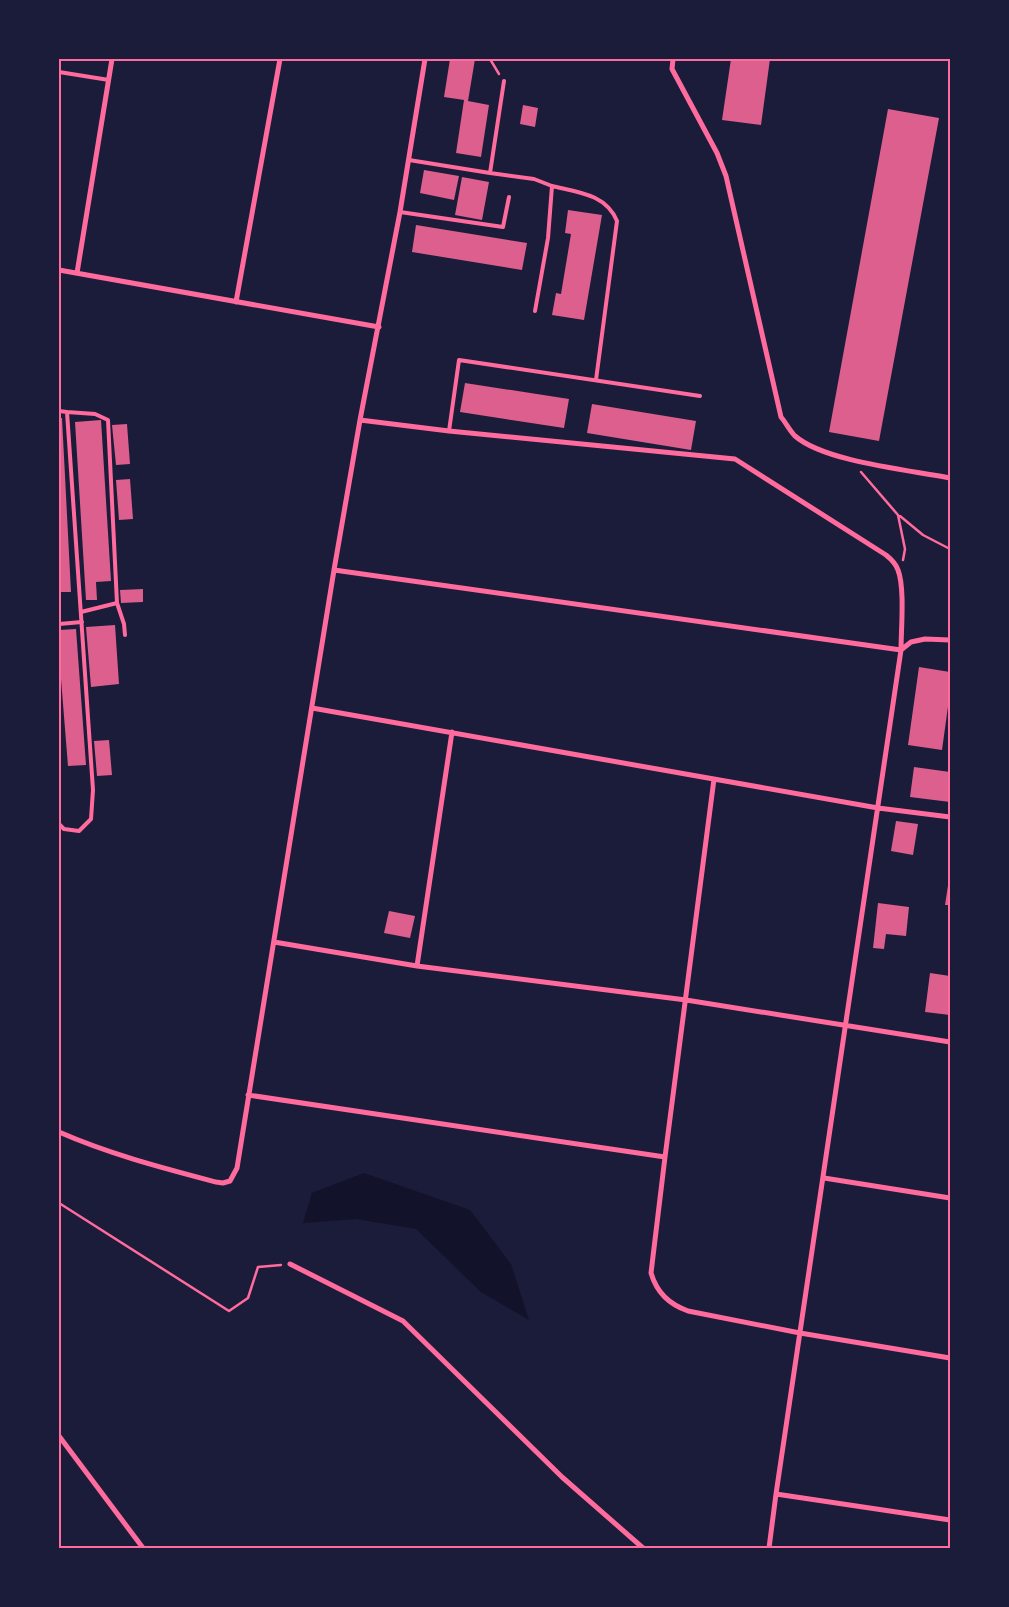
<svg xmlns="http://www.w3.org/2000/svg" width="1009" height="1607" viewBox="0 0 1009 1607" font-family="'Times New Roman',serif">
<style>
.water{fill:#12122b}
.building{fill:#dd5f8e}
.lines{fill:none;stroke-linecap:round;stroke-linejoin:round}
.path{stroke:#ff6b9d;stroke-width:2.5}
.service{stroke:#ff6b9d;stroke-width:4}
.minor{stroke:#ff6b9d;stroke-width:5}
.neatline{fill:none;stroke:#ff6b9d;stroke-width:2}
</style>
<rect width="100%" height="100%" fill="#1b1b3a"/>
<path class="water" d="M 364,1173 L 470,1210 L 511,1264 L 529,1320 L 481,1292 L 416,1229 L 356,1219 L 303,1223 L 312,1193 Z"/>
<path class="building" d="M 450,59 L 475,59 L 468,101 L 489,105 L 481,157 L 456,153 L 464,100 L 444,97 Z
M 731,59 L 770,59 L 761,125 L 722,120 Z
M 523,105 L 538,108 L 535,127 L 520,124 Z
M 888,109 L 939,118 L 879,441 L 829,432 Z
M 424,170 L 459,176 L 454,200 L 420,193 Z
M 462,177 L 489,182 L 482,220 L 455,215 Z
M 568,210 L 602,215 L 584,320 L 552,315 L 556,293 L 561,294 L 571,234 L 565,233 Z
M 416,225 L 527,243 L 522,270 L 412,252 Z
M 465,383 L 569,399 L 564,428 L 460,412 Z
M 592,404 L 696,421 L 691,450 L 587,433 Z
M 59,418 L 62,418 L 71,592 L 59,592 Z
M 101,420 L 111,581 L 96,582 L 97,600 L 86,600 L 75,422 Z
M 127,424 L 130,464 L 116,465 L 112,425 Z
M 130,479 L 133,519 L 119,520 L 116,480 Z
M 143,589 L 143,602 L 121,603 L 120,590 Z
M 115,625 L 119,684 L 91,687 L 86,627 Z
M 76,629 L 86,765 L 68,766 L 59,654 L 59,630 Z
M 919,667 L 950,672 L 950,692 L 942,750 L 908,745 Z
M 109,740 L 112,775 L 97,776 L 94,741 Z
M 914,767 L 950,772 L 950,802 L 910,797 Z
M 896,821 L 918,824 L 913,855 L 891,851 Z
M 949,879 L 950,879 L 950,905 L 945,905 Z
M 878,903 L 909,907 L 906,936 L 886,934 L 884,949 L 873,948 Z
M 389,911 L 415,916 L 410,938 L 384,933 Z
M 930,973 L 950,976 L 950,1015 L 925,1012 Z"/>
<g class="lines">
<path class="path" d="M 490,59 L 499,74
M 861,472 L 898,515 L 905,549 L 903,560
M 900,516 L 923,535 L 950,549
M 59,1203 L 229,1311 L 248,1298 L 258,1267 L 281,1265"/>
<path class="service" d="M 59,72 L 109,80
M 409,160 L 490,173 L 504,81
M 490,173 L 534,179 L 552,186 L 548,238 L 535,311
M 552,186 C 577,192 606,194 617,221 L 596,380
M 400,212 L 503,227 L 509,197
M 59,411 L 67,412 L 93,790 L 91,819 L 79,831 L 64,829 L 59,824
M 67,412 L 95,414 L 108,420 L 117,603 L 81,612
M 449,431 L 459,360 L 700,396
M 117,603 L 124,624 L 125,635
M 59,624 L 82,622"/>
<path class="minor" d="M 673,59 L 672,69 L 717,153 L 726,176 L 781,417 C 786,423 790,431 795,436 C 825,462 910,470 950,478
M 59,270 L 379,327
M 77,273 L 112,59
M 236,302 L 280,59
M 360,420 L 449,431 L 735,459 L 886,555 C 891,559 896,564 898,570 C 905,588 901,630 901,650 L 776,1494 L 769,1548
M 334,570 L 901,650 L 911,642 L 925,639 L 950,640
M 312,708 L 878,808 L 950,817
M 714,779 L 665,1157 L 651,1273 C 657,1293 669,1304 688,1311 L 800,1333 L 950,1358
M 274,942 L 417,966 L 686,1000 L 950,1042
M 417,966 L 452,732
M 248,1095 L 665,1157
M 59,1132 C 109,1154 163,1168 216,1182 L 223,1183 L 230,1181 L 237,1168 L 334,570 L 360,420 L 400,212 L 425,59
M 824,1178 L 950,1198
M 290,1264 L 403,1321 L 562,1477 L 643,1548
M 59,1436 L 143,1548
M 776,1494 L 950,1520"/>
</g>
<rect width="1009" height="1607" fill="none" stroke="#1b1b3a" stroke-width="120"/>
<rect x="60" y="60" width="889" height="1487" class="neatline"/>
</svg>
